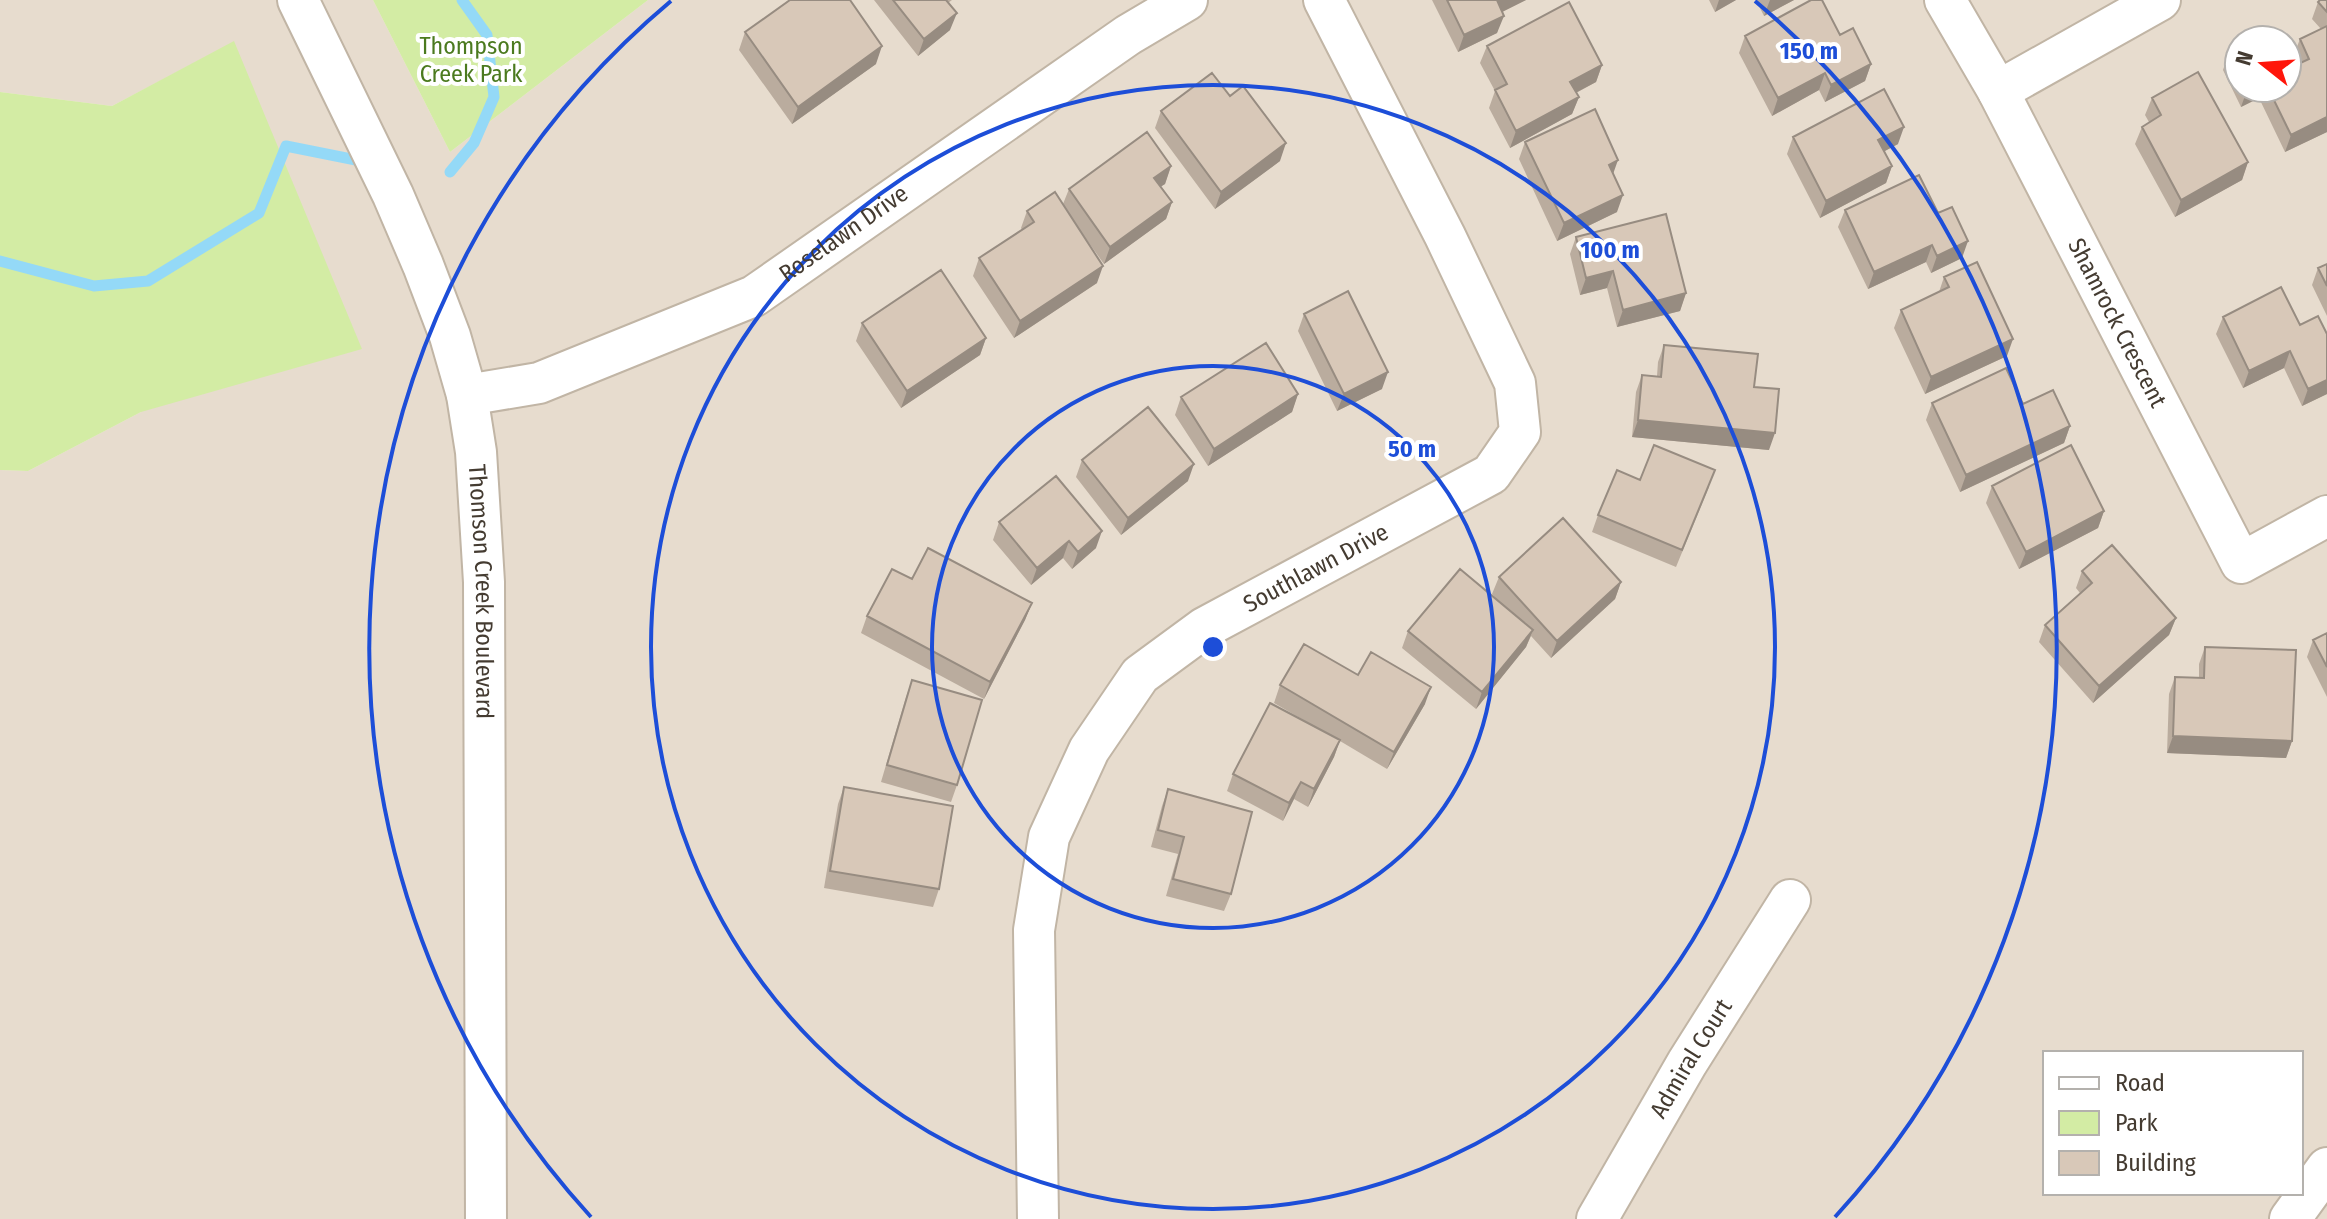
<svg xmlns="http://www.w3.org/2000/svg" width="2327" height="1219" viewBox="0 0 2327 1219" font-family="'Fira Sans Condensed',sans-serif">
<style>
.residential{fill:#e7dcce;fill-rule:evenodd}
.green{fill:#d3eca4}
.lines{fill:none;stroke-linecap:round;stroke-linejoin:round}
.stream{stroke:#94d9f7;stroke-width:11}
.minor-casing{stroke:#c1b5a5;stroke-width:44}
.minor{stroke:#fff;stroke-width:40}
.wall{fill:#baac9e}
.shaded-wall{fill:#978c81}
.building{fill:#d8c8b8;stroke:#978c81;stroke-width:2}
.ring{fill:none;stroke:#1d4ed8;stroke-width:4}
.labels{text-anchor:middle;dominant-baseline:central;stroke-width:8;stroke-linejoin:round;paint-order:stroke}
.park-label{font-size:24px;fill:#4b7a1f;stroke:#fff}
.street-label{font-size:24px;fill:#443b31;stroke:#fff}
.centre{fill:#1d4ed8;stroke:#fff;stroke-width:4}
.ring-label{font-size:24px;text-anchor:middle;font-weight:bold;fill:#1d4ed8;stroke:#fff;stroke-width:8;stroke-linejoin:round;paint-order:stroke}
</style>
<rect width="100%" height="100%" fill="#f3ebe0"/>
<path class="residential" d="M 0,0 L 373,0 L 450,152 L 648,0 L 2327,0 L 2327,1219 L 0,1219 L 0,470 L 28,471 L 141,412 L 234,42 L 112,106 L 0,92 ZM 2239,40 L 2287,40 L 2287,88 L 2239,88 ZM 2045,1053 L 2301,1053 L 2301,1193 L 2045,1193 Z"/>
<path class="green" d="M 373,0 L 648,0 L 450,152 Z
M 234,41 L 362,349 L 141,412 L 28,471 L 0,470 L 0,92 L 112,106 Z"/>
<g class="lines">
<path class="stream" d="M 450,172 L 474,143 L 494,97 L 487,35 L 462,0
M 0,261 L 94,286 L 148,281 L 259,213 L 286,146 L 366,162"/>
<defs>
<g id="minor">
<path id="s1" d="M 298,0 L 393,195 L 423,265 L 450,336 L 467,395 L 476,452 L 484,582 L 486,1219"/>
<path id="s2" d="M 1945,0 L 1998,91 L 2241,563 L 2327,516"/>
<path d="M 1998,91 L 2160,0"/>
<path id="s3" d="M 467,395 L 539,383 L 754,296 L 1128,35 L 1187,0"/>
<path id="s4" d="M 1038,1219 L 1034,930 L 1049,837 L 1089,750 L 1140,675 L 1204,628 L 1491,474 L 1520,432 L 1515,383 L 1445,236 L 1324,0"/>
<path id="s5" d="M 1597,1219 L 1687,1063 L 1790,900"/>
<path d="M 2290,1219 L 2327,1168"/>
</g>
</defs>
<use href="#minor" class="minor-casing"/>
<use href="#minor" class="minor"/>
</g>
<path class="wall" d="M 874,0 L 952,0 L 948,3 L 950,30 L 918,56 Z
M 1432,0 L 1526,0 L 1502,12 L 1497,33 L 1458,52 Z
M 1709,0 L 1736,0 L 1715,12 Z
M 1756,0 L 1794,0 L 1764,16 Z
M 2327,0 L 2327,132 L 2285,152 L 2259,98 L 2241,107 L 2223,70 L 2229,52 L 2239,48 L 2239,88 L 2287,88 L 2292,67 L 2297,65 L 2293,57 L 2300,39 L 2321,29 L 2312,19 L 2318,2 Z
M 745,32 L 876,64 L 792,124 L 739,50 Z
M 1840,35 L 1871,64 L 1865,81 L 1825,102 L 1819,90 L 1772,116 L 1739,53 L 1745,36 Z
M 1487,46 L 1602,65 L 1596,82 L 1576,93 L 1579,97 L 1572,114 L 1510,148 L 1489,108 L 1495,91 L 1480,63 Z
M 2152,98 L 2248,162 L 2242,180 L 2175,217 L 2135,144 L 2142,127 L 2149,122 L 2145,115 Z
M 1161,111 L 1280,161 L 1215,209 L 1155,128 Z
M 1793,137 L 1898,144 L 1884,151 L 1892,166 L 1886,183 L 1820,218 L 1787,154 Z
M 1525,142 L 1613,174 L 1617,212 L 1557,241 L 1519,159 Z
M 1171,166 L 1165,184 L 1161,186 L 1172,202 L 1166,219 L 1104,264 L 1076,225 L 1097,283 L 1014,338 L 973,276 L 979,258 L 1022,230 L 1021,228 L 1027,211 L 1063,204 L 1069,189 Z
M 1845,210 L 1938,213 L 1962,258 L 1931,273 L 1926,262 L 1868,289 L 1838,227 Z
M 1576,237 L 1686,293 L 1680,311 L 1617,327 L 1607,288 L 1580,295 L 1570,254 Z
M 2327,264 L 2327,316 L 2312,285 L 2318,268 Z
M 1944,277 L 2007,356 L 1925,394 L 1894,328 L 1901,310 L 1939,292 Z
M 1304,314 L 1382,389 L 1337,411 L 1298,331 Z
M 2223,317 L 2300,325 L 2327,334 L 2327,394 L 2302,406 L 2284,368 L 2243,388 L 2216,334 Z
M 862,323 L 986,338 L 980,355 L 901,408 L 856,341 Z
M 1664,345 L 1754,387 L 1769,450 L 1632,437 L 1636,392 L 1642,375 L 1657,376 L 1658,362 Z
M 1298,394 L 1292,412 L 1208,466 L 1175,415 L 1181,397 Z
M 1932,403 L 2070,426 L 2064,443 L 1960,492 L 1926,420 Z
M 1082,460 L 1188,481 L 1121,535 L 1076,477 Z
M 1640,480 L 1709,487 L 1676,567 L 1592,532 L 1598,515 Z
M 1992,486 L 2104,511 L 2098,528 L 2019,569 L 1986,503 Z
M 999,522 L 1096,548 L 1072,569 L 1063,558 L 1031,585 L 993,540 Z
M 2082,571 L 2176,618 L 2169,635 L 2093,703 L 2039,642 L 2045,625 L 2080,593 L 2076,588 Z
M 1499,577 L 1621,582 L 1615,599 L 1551,658 L 1531,636 L 1526,647 L 1476,709 L 1402,648 L 1408,631 L 1498,601 L 1492,594 Z
M 912,579 L 1032,603 L 1025,620 L 984,699 L 861,633 L 867,616 Z
M 2327,633 L 2327,697 L 2307,657 L 2313,640 Z
M 2205,647 L 2292,741 L 2286,758 L 2167,753 L 2169,694 L 2175,677 L 2199,678 L 2199,664 Z
M 1358,675 L 1425,704 L 1387,769 L 1340,741 L 1334,757 L 1308,807 L 1294,799 L 1283,821 L 1227,791 L 1233,774 L 1319,729 L 1274,703 L 1280,685 Z
M 912,680 L 957,785 L 951,802 L 881,782 L 906,697 Z
M 844,787 L 939,889 L 933,907 L 824,888 L 838,804 Z
M 1168,789 L 1231,894 L 1224,911 L 1166,896 L 1178,854 L 1151,847 L 1162,806 Z"/>
<path class="shaded-wall" d="M 1497,0 L 1526,0 L 1490,18 Z
M 1719,0 L 1736,0 L 1715,12 Z
M 1770,0 L 1794,0 L 1764,16 Z
M 957,13 L 950,30 L 918,56 L 924,39 Z
M 1504,16 L 1497,33 L 1458,52 L 1464,35 Z
M 882,46 L 876,64 L 792,124 L 798,107 Z
M 1871,64 L 1865,81 L 1825,102 L 1831,85 Z
M 1602,65 L 1596,82 L 1564,99 L 1570,82 Z
M 1825,73 L 1819,90 L 1772,116 L 1778,98 Z
M 2250,88 L 2262,88 L 2259,98 L 2241,107 L 2247,90 Z
M 1579,97 L 1572,114 L 1510,148 L 1516,131 Z
M 2327,117 L 2327,132 L 2285,152 L 2291,135 Z
M 1904,127 L 1898,144 L 1872,158 L 1878,140 Z
M 1286,143 L 1280,161 L 1215,209 L 1221,192 Z
M 1618,160 L 1612,177 L 1609,165 Z
M 2248,162 L 2242,180 L 2175,217 L 2181,200 Z
M 1171,166 L 1165,184 L 1148,195 L 1154,178 Z
M 1892,166 L 1886,183 L 1820,218 L 1826,201 Z
M 1623,195 L 1617,212 L 1557,241 L 1564,223 Z
M 1172,202 L 1166,219 L 1104,264 L 1110,247 Z
M 1968,241 L 1962,258 L 1931,273 L 1937,256 Z
M 1932,245 L 1926,262 L 1868,289 L 1874,272 Z
M 1103,266 L 1097,283 L 1014,338 L 1020,321 Z
M 1613,271 L 1607,288 L 1580,295 L 1586,278 Z
M 1686,293 L 1680,311 L 1617,327 L 1623,310 Z
M 986,338 L 980,355 L 901,408 L 907,391 Z
M 2013,339 L 2007,356 L 1925,394 L 1931,377 Z
M 2290,351 L 2284,368 L 2243,388 L 2249,371 Z
M 1388,372 L 1382,389 L 1337,411 L 1344,394 Z
M 2327,380 L 2327,394 L 2302,406 L 2308,389 Z
M 1298,394 L 1292,412 L 1208,466 L 1214,449 Z
M 1638,420 L 1775,433 L 1769,450 L 1632,437 Z
M 2070,426 L 2064,443 L 1960,492 L 1966,475 Z
M 1194,464 L 1188,481 L 1121,535 L 1128,518 Z
M 2104,511 L 2098,528 L 2019,569 L 2026,552 Z
M 1102,531 L 1096,548 L 1072,569 L 1078,552 Z
M 1069,541 L 1063,558 L 1031,585 L 1037,568 Z
M 1621,582 L 1615,599 L 1551,658 L 1557,641 Z
M 1032,603 L 1025,620 L 984,699 L 990,682 Z
M 2176,618 L 2169,635 L 2093,703 L 2099,686 Z
M 1533,630 L 1526,647 L 1476,709 L 1482,692 Z
M 1431,687 L 1425,704 L 1387,769 L 1394,752 Z
M 2173,736 L 2292,741 L 2286,758 L 2167,753 Z
M 1340,740 L 1334,757 L 1308,807 L 1314,789 Z
M 1301,782 L 1294,799 L 1283,821 L 1289,803 Z"/>
<path class="building" d="M 790,0 L 850,0 L 882,46 L 798,107 L 745,32 Z
M 893,0 L 946,0 L 957,13 L 924,39 Z
M 1447,0 L 1497,0 L 1504,16 L 1464,35 Z
M 1811,0 L 1822,0 L 1840,35 L 1853,28 L 1871,64 L 1831,85 L 1825,73 L 1778,98 L 1745,36 Z
M 2320,0 L 2327,0 L 2327,12 L 2318,2 Z
M 1569,2 L 1602,65 L 1570,82 L 1579,97 L 1516,131 L 1495,90 L 1507,84 L 1487,46 Z
M 2327,26 L 2327,117 L 2291,135 L 2268,88 L 2287,88 L 2287,58 L 2292,67 L 2309,59 L 2300,39 Z
M 2274,31 L 2278,40 L 2254,40 Z
M 2239,48 L 2239,73 L 2229,52 Z
M 2198,72 L 2248,162 L 2181,200 L 2142,127 L 2161,115 L 2152,98 Z
M 1212,73 L 1230,96 L 1243,86 L 1286,143 L 1221,192 L 1161,111 Z
M 1884,89 L 1904,127 L 1878,140 L 1892,166 L 1826,201 L 1793,137 Z
M 1595,109 L 1618,160 L 1609,165 L 1623,195 L 1564,223 L 1525,142 Z
M 1147,132 L 1171,166 L 1154,178 L 1172,202 L 1110,247 L 1069,189 Z
M 1919,175 L 1938,213 L 1952,207 L 1968,241 L 1937,256 L 1932,245 L 1874,272 L 1845,210 Z
M 1055,192 L 1103,266 L 1020,321 L 979,258 L 1034,222 L 1027,211 Z
M 1666,214 L 1686,293 L 1623,310 L 1613,271 L 1586,278 L 1576,237 Z
M 1977,262 L 2013,339 L 1931,377 L 1901,310 L 1949,287 L 1944,277 Z
M 2327,264 L 2327,286 L 2318,268 Z
M 941,270 L 986,338 L 907,391 L 862,323 Z
M 2281,287 L 2300,325 L 2318,316 L 2327,334 L 2327,380 L 2308,389 L 2290,351 L 2249,371 L 2223,317 Z
M 1348,291 L 1388,372 L 1344,394 L 1304,314 Z
M 1266,343 L 1298,394 L 1214,449 L 1181,397 Z
M 1664,345 L 1758,354 L 1754,387 L 1779,389 L 1775,433 L 1638,420 L 1642,375 L 1661,377 Z
M 2006,368 L 2023,404 L 2053,390 L 2070,426 L 1966,475 L 1932,403 Z
M 1148,407 L 1194,464 L 1128,518 L 1082,460 Z
M 1654,445 L 1715,470 L 1682,550 L 1598,515 L 1617,470 L 1640,480 Z
M 2071,445 L 2104,511 L 2026,552 L 1992,486 Z
M 1056,476 L 1102,531 L 1078,552 L 1069,541 L 1037,568 L 999,522 Z
M 1563,518 L 1621,582 L 1557,641 L 1499,577 Z
M 2112,545 L 2176,618 L 2099,686 L 2045,625 L 2092,583 L 2082,571 Z
M 928,548 L 1032,603 L 990,682 L 867,616 L 892,569 L 912,579 Z
M 1460,569 L 1533,630 L 1482,692 L 1408,631 Z
M 2327,633 L 2327,667 L 2313,640 Z
M 1304,644 L 1358,675 L 1371,652 L 1431,687 L 1394,752 L 1280,685 Z
M 2205,647 L 2296,650 L 2292,741 L 2173,736 L 2175,677 L 2204,678 Z
M 912,680 L 982,700 L 957,785 L 887,765 Z
M 1270,703 L 1340,740 L 1314,789 L 1301,782 L 1289,803 L 1233,774 Z
M 844,787 L 953,806 L 939,889 L 830,871 Z
M 1168,789 L 1252,812 L 1231,894 L 1173,879 L 1184,837 L 1158,830 Z"/>
<g class="ring">
<circle cx="1213" cy="647" r="281"/>
<circle cx="1213" cy="647" r="562"/>
<path d="M591 1217A843 843 0 0 1 671 1M1755 1A843 843 0 0 1 1835 1217"/>
</g>
<g class="labels">
<g class="park-label">
<text x="471" y="46">Thompson<tspan x="471" dy="28">Creek Park</tspan></text>
</g>
<g class="street-label">
<text stroke="none"><textPath href="#s3" startOffset="414">Roselawn Drive</textPath></text>
<text stroke="none"><textPath href="#s2" startOffset="366">Shamrock Crescent</textPath></text>
<text stroke="none"><textPath href="#s4" startOffset="776">Southlawn Drive</textPath></text>
<text stroke="none"><textPath href="#s1" startOffset="628">Thomson Creek Boulevard</textPath></text>
<text stroke="none"><textPath href="#s5" startOffset="186">Admiral Court</textPath></text>
</g>
</g>
<circle cx="1213" cy="647" r="12" class="centre"/>
<g class="ring-label">
<text x="1809" y="59">150 m</text>
<text x="1610" y="258">100 m</text>
<text x="1412" y="457">50 m</text>
</g>
<rect x="2043" y="1051" width="260" height="144" fill="#ffffff" stroke="#b4b1ad" stroke-width="2"/>
<rect x="2059" y="1077" width="40" height="12" fill="#ffffff" stroke="#b4b1ad" stroke-width="2"/>
<text x="2115" y="1091" font-size="24" fill="#443b31">Road</text>
<rect x="2059" y="1111" width="40" height="24" fill="#d3eca4" stroke="#b4b1ad" stroke-width="2"/>
<text x="2115" y="1131" font-size="24" fill="#443b31">Park</text>
<rect x="2059" y="1151" width="40" height="24" fill="#d8c8b8" stroke="#b4b1ad" stroke-width="2"/>
<text x="2115" y="1171" font-size="24" fill="#443b31">Building</text>
<g transform="translate(2263 64) rotate(287)"><circle r="38" fill="#ffffff" stroke="#b4b1ad" stroke-width="2"/>
<path d="M0-6L14 30L0 20L-14 30Z" fill="#ff160b"/>
<text y="-12" font-size="22" font-weight="bold" text-anchor="middle" fill="#443b31">N</text>
</g>
</svg>
